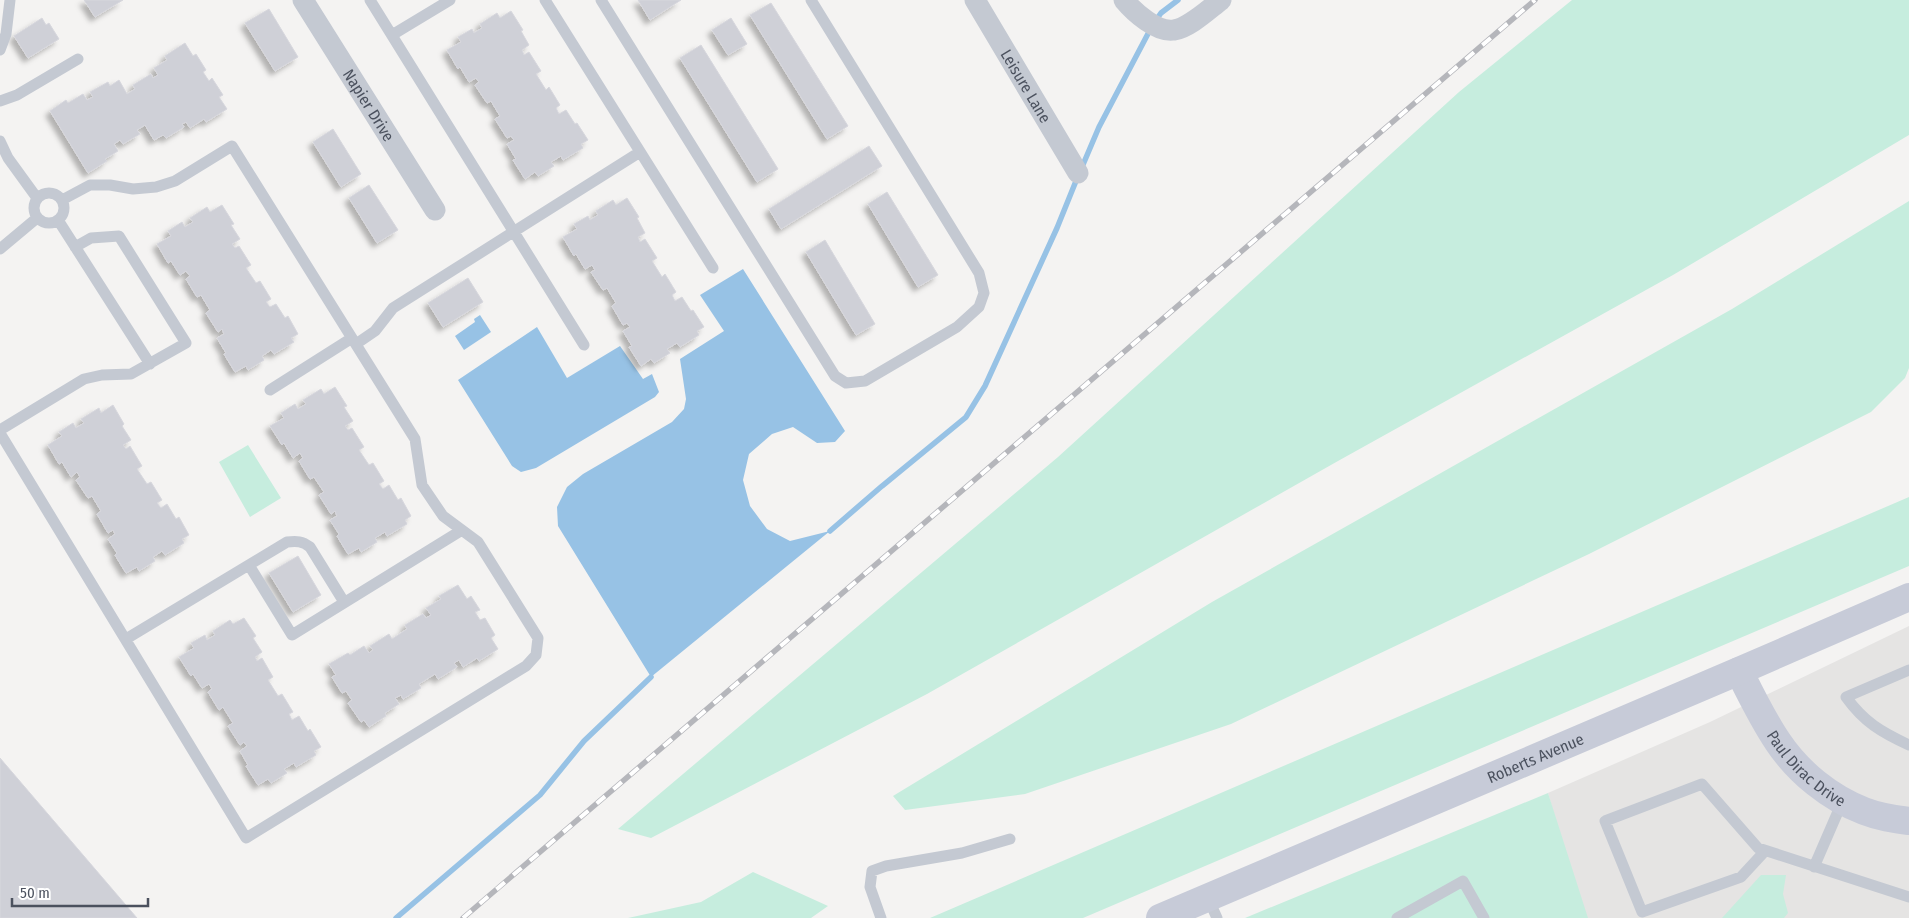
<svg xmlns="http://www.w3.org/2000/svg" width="1909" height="918" viewBox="0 0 1909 918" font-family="'Fira Sans Condensed',sans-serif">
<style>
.education{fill:#e5e4e3}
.green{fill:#c6edde}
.water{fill:#97c2e5}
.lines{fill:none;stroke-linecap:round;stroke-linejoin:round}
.stream{stroke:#97c2e5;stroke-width:5.5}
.building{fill:#cfd0d7;stroke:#d7d7dd;filter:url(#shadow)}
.lane{stroke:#c4c9d2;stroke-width:11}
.street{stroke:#c4c9d2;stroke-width:21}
.secondary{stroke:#c7cbd8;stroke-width:28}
.rail-casing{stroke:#b5b6bb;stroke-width:5.5}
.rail{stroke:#fff;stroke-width:4;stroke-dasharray:11;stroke-linecap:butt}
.labels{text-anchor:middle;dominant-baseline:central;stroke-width:4;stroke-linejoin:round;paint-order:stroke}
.street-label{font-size:16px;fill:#4b515e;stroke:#fff}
</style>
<defs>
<filter id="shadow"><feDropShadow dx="-4.5" dy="4.5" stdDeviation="2.5" flood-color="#0004"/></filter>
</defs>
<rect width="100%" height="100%" fill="#f4f3f2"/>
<path class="education" d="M 1909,626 L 1909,918 L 1583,918 L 1548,793 L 1710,722 Z"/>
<path class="green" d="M 1572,0 L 1909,0 L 1909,135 L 1673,275 L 1338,461 L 927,694 L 651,838 L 618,829 L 1058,457 L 1459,92 Z
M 1909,201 L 1909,368 L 1905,378 L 1871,412 L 1589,554 L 1231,724 L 1025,794 L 905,810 L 893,796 L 1212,602 L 1732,309 Z
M 248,445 L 281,498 L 250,517 L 219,462 Z
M 1909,497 L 1909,566 L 1083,918 L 930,918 Z
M 1548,793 L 1588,918 L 1245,918 Z
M 753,872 L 828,906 L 811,918 L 628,918 L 701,902 Z
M 1761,875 L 1786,875 L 1783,894 L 1788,913 L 1784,918 L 1722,918 Z"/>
<path class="water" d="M 743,269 L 845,431 L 835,442 L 817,443 L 793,427 L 772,434 L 749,454 L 743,480 L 750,506 L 767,529 L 790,541 L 830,531 L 651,677 L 558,526 L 557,507 L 567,487 L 583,474 L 672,422 L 684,409 L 686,399 L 680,359 L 724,331 L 700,295 Z
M 480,315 L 491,332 L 464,350 L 455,336 L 475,322 L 474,319 Z
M 537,327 L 567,378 L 620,346 L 643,379 L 652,374 L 659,392 L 655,397 L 536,468 L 521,472 L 512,466 L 458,380 Z"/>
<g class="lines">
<path class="stream" d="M 1156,20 L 1161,13 L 1178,0
M 1082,167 L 1099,127 L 1151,28
M 830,531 L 882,486 L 966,417 L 985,386 L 1057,228 L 1078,176
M 396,918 L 540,795 L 584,741 L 651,677"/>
</g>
<path class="building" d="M 84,0 L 123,0 L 95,17 Z
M 638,0 L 681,0 L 650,20 Z
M 771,3 L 848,126 L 827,139 L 750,15 Z
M 269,9 L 298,57 L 275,71 L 245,23 Z
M 511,11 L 523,30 L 521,31 L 529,45 L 522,50 L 524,55 L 529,52 L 541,71 L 536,74 L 546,90 L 549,87 L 560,105 L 556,108 L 559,114 L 566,110 L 575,124 L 577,123 L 588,140 L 581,144 L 583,148 L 563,160 L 561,156 L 551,162 L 554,166 L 538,176 L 535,172 L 525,179 L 513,160 L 516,159 L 507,144 L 514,140 L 511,136 L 507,138 L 495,119 L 500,116 L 491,101 L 487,103 L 475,85 L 479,82 L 476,78 L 469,82 L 460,67 L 458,69 L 447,50 L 461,42 L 458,37 L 472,29 L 474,33 L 482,28 L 480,24 L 497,13 L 500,18 Z
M 42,18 L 46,25 L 49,23 L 59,39 L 28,58 L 14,36 Z
M 731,18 L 747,44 L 728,55 L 712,30 Z
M 185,43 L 193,56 L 196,54 L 206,70 L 203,72 L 209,81 L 212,78 L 223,95 L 219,97 L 227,109 L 206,122 L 204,119 L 190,128 L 186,122 L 182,124 L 184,127 L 166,138 L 163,135 L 154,140 L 145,125 L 137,130 L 140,134 L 123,144 L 120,140 L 114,144 L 118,151 L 105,159 L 107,161 L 88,173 L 50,111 L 66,100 L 68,103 L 83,94 L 87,100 L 93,97 L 90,92 L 108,82 L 110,86 L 119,80 L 127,94 L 135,89 L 133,85 L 151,74 L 153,78 L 158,75 L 154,68 L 167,60 L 165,56 Z
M 701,45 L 778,169 L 757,182 L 680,58 Z
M 333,129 L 361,174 L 341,187 L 313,142 Z
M 869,146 L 882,166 L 781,229 L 769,209 Z
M 369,185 L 398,230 L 377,243 L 349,198 Z
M 887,192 L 938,275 L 918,287 L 868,204 Z
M 627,198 L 639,217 L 637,218 L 645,233 L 638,237 L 640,242 L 645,239 L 657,258 L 652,261 L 662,277 L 665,274 L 676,292 L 672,295 L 675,301 L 682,297 L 691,311 L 693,310 L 704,327 L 697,331 L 699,335 L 680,347 L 677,343 L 667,349 L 670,353 L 654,363 L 651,359 L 641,366 L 629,347 L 632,346 L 623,331 L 630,327 L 627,323 L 623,325 L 612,306 L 616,303 L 607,288 L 603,290 L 591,272 L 595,270 L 592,265 L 585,269 L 576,254 L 574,256 L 563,237 L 577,229 L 574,224 L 588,216 L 590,220 L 598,215 L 596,211 L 613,200 L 616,205 Z
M 222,205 L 234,224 L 231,225 L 240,239 L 232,244 L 235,248 L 239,246 L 251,265 L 246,268 L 256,283 L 260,281 L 271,299 L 266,302 L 270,307 L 276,304 L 285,318 L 288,316 L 298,334 L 291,338 L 294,342 L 274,354 L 271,350 L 262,356 L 264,360 L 248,370 L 246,366 L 235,372 L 224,354 L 226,353 L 217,338 L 224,334 L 222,329 L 218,332 L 206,313 L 210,310 L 201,295 L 197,297 L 186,279 L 190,276 L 186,271 L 180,275 L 171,261 L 168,263 L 157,244 L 171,236 L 168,231 L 182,222 L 185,227 L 193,222 L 190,218 L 207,207 L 210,212 Z
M 825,240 L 875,324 L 856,335 L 806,252 Z
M 468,278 L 483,302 L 443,327 L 428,303 Z
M 335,387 L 347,406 L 344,407 L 353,421 L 345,426 L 348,430 L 352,428 L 364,447 L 359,450 L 369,465 L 373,463 L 384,481 L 379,484 L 383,489 L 389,485 L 398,500 L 401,498 L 411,516 L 405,520 L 407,524 L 387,536 L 385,532 L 375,538 L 377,542 L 361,552 L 359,548 L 348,554 L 337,536 L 339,534 L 330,520 L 337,516 L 335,511 L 331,514 L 319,495 L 324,492 L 314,477 L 310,479 L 299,461 L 303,458 L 300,453 L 293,458 L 284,443 L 282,445 L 270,426 L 284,418 L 281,413 L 295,404 L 298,409 L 306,404 L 303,400 L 321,389 L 324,394 Z
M 113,405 L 124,424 L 122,426 L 131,440 L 123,445 L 126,449 L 130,446 L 142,466 L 137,469 L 147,484 L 151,482 L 162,500 L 157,503 L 161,508 L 167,504 L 176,519 L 179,517 L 189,535 L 182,539 L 184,543 L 165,555 L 162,551 L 153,557 L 155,561 L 139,571 L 137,567 L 126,573 L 115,555 L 117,553 L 108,539 L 115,534 L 113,530 L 108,533 L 97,514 L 101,511 L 92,496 L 88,498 L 76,480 L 80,477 L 77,472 L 71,477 L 62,462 L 59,464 L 48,445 L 62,436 L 59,432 L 73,423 L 76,428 L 84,423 L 81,419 L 99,408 L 101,413 Z
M 298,556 L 321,595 L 293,612 L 269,573 Z
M 458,585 L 467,599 L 471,596 L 480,610 L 475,612 L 480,620 L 485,618 L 495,635 L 491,638 L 498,649 L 479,661 L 477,658 L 463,667 L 459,660 L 454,663 L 457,667 L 438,679 L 435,674 L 419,684 L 421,688 L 403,699 L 401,695 L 395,698 L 399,704 L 385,713 L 386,716 L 369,727 L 364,720 L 361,722 L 348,703 L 352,700 L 346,691 L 342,693 L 332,677 L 336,675 L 329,664 L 348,653 L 350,655 L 364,646 L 369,653 L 373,650 L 370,646 L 389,634 L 392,639 L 407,629 L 405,625 L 423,614 L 426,618 L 431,615 L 426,608 L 441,599 L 439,596 Z
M 244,618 L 256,636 L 253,638 L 262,652 L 255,657 L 257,661 L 262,658 L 273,677 L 268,680 L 278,696 L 282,694 L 293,712 L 289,714 L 292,720 L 299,716 L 308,731 L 310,729 L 321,747 L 314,751 L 316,755 L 296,767 L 294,763 L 284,769 L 287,773 L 271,783 L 268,779 L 258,785 L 246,766 L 248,765 L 240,751 L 247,746 L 244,742 L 240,745 L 228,726 L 233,723 L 223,707 L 219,710 L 208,692 L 212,689 L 209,684 L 202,688 L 193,674 L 191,676 L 179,657 L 194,648 L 191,643 L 205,635 L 207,640 L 215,635 L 213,631 L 230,620 L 233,624 Z
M 0,758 L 137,918 L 0,918 Z"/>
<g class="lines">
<path class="lane" d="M 370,0 L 584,345
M 545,0 L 713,268
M 601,0 L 835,376 L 846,383 L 865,381 L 957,327 L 979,307 L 984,293 L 979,273 L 811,0
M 392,35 L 450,0
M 0,50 L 6,34 L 10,0
M 0,101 L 17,95 L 78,59
M 0,141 L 8,158 L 37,198
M34 208a15 15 0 1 1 30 0a15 15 0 1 1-30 0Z
M 58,220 L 150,364
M 0,249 L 37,218
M 356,344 L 375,331 L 393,308 L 640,152
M 270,390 L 352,338
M 0,430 L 84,379 L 102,375 L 131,374 L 186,343 L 119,236 L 91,238 L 75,247
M 0,433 L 246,838 L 526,666 L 536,655 L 538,638 L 478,542 L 443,516 L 422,485 L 415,439 L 232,146 L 175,181 L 156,187 L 133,189 L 110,185 L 90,185 L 62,200
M 249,565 L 292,635 L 462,530
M 126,639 L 287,542 C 297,541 302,541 310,547 L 344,602
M 1909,670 L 1846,697 C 1864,722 1881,732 1909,745
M 1765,851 L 1741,877 L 1642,912 L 1605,821 L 1702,784 L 1758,848 L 1909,897
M 1814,867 L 1843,800
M 1208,898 L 1217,918
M 881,918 L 870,887 L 872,871 L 886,866 L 962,853 L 1010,839
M 1397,918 L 1463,881 L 1484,918"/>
<g class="street">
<path id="s1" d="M 303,0 L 435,210"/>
<path id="s2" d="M 975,0 L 1078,173"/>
<path d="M 1124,0 C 1134,12 1157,33 1174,30 C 1189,28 1209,9 1221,0"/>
</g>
<g class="secondary">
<path id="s3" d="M 1739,671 C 1751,695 1763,720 1778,742 C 1798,772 1830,798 1864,811 C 1879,817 1894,819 1909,821"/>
<path id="s4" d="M 1160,918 L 1739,671 L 1909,597"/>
</g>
<defs>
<path id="rail" d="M 463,918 L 1535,0"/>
</defs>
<use href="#rail" class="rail-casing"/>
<use href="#rail" class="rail"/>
</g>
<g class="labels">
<g class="street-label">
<text stroke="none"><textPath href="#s2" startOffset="100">Leisure Lane</textPath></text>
<text stroke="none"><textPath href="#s1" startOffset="124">Napier Drive</textPath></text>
<text stroke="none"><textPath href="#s4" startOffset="408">Roberts Avenue</textPath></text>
<text stroke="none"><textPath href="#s3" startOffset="120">Paul Dirac Drive</textPath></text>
</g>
</g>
<path d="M12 898v8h136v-8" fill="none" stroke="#4b515e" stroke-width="2.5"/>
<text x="20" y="898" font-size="15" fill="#4b515e" stroke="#ffffff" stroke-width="4" paint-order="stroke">50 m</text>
</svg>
